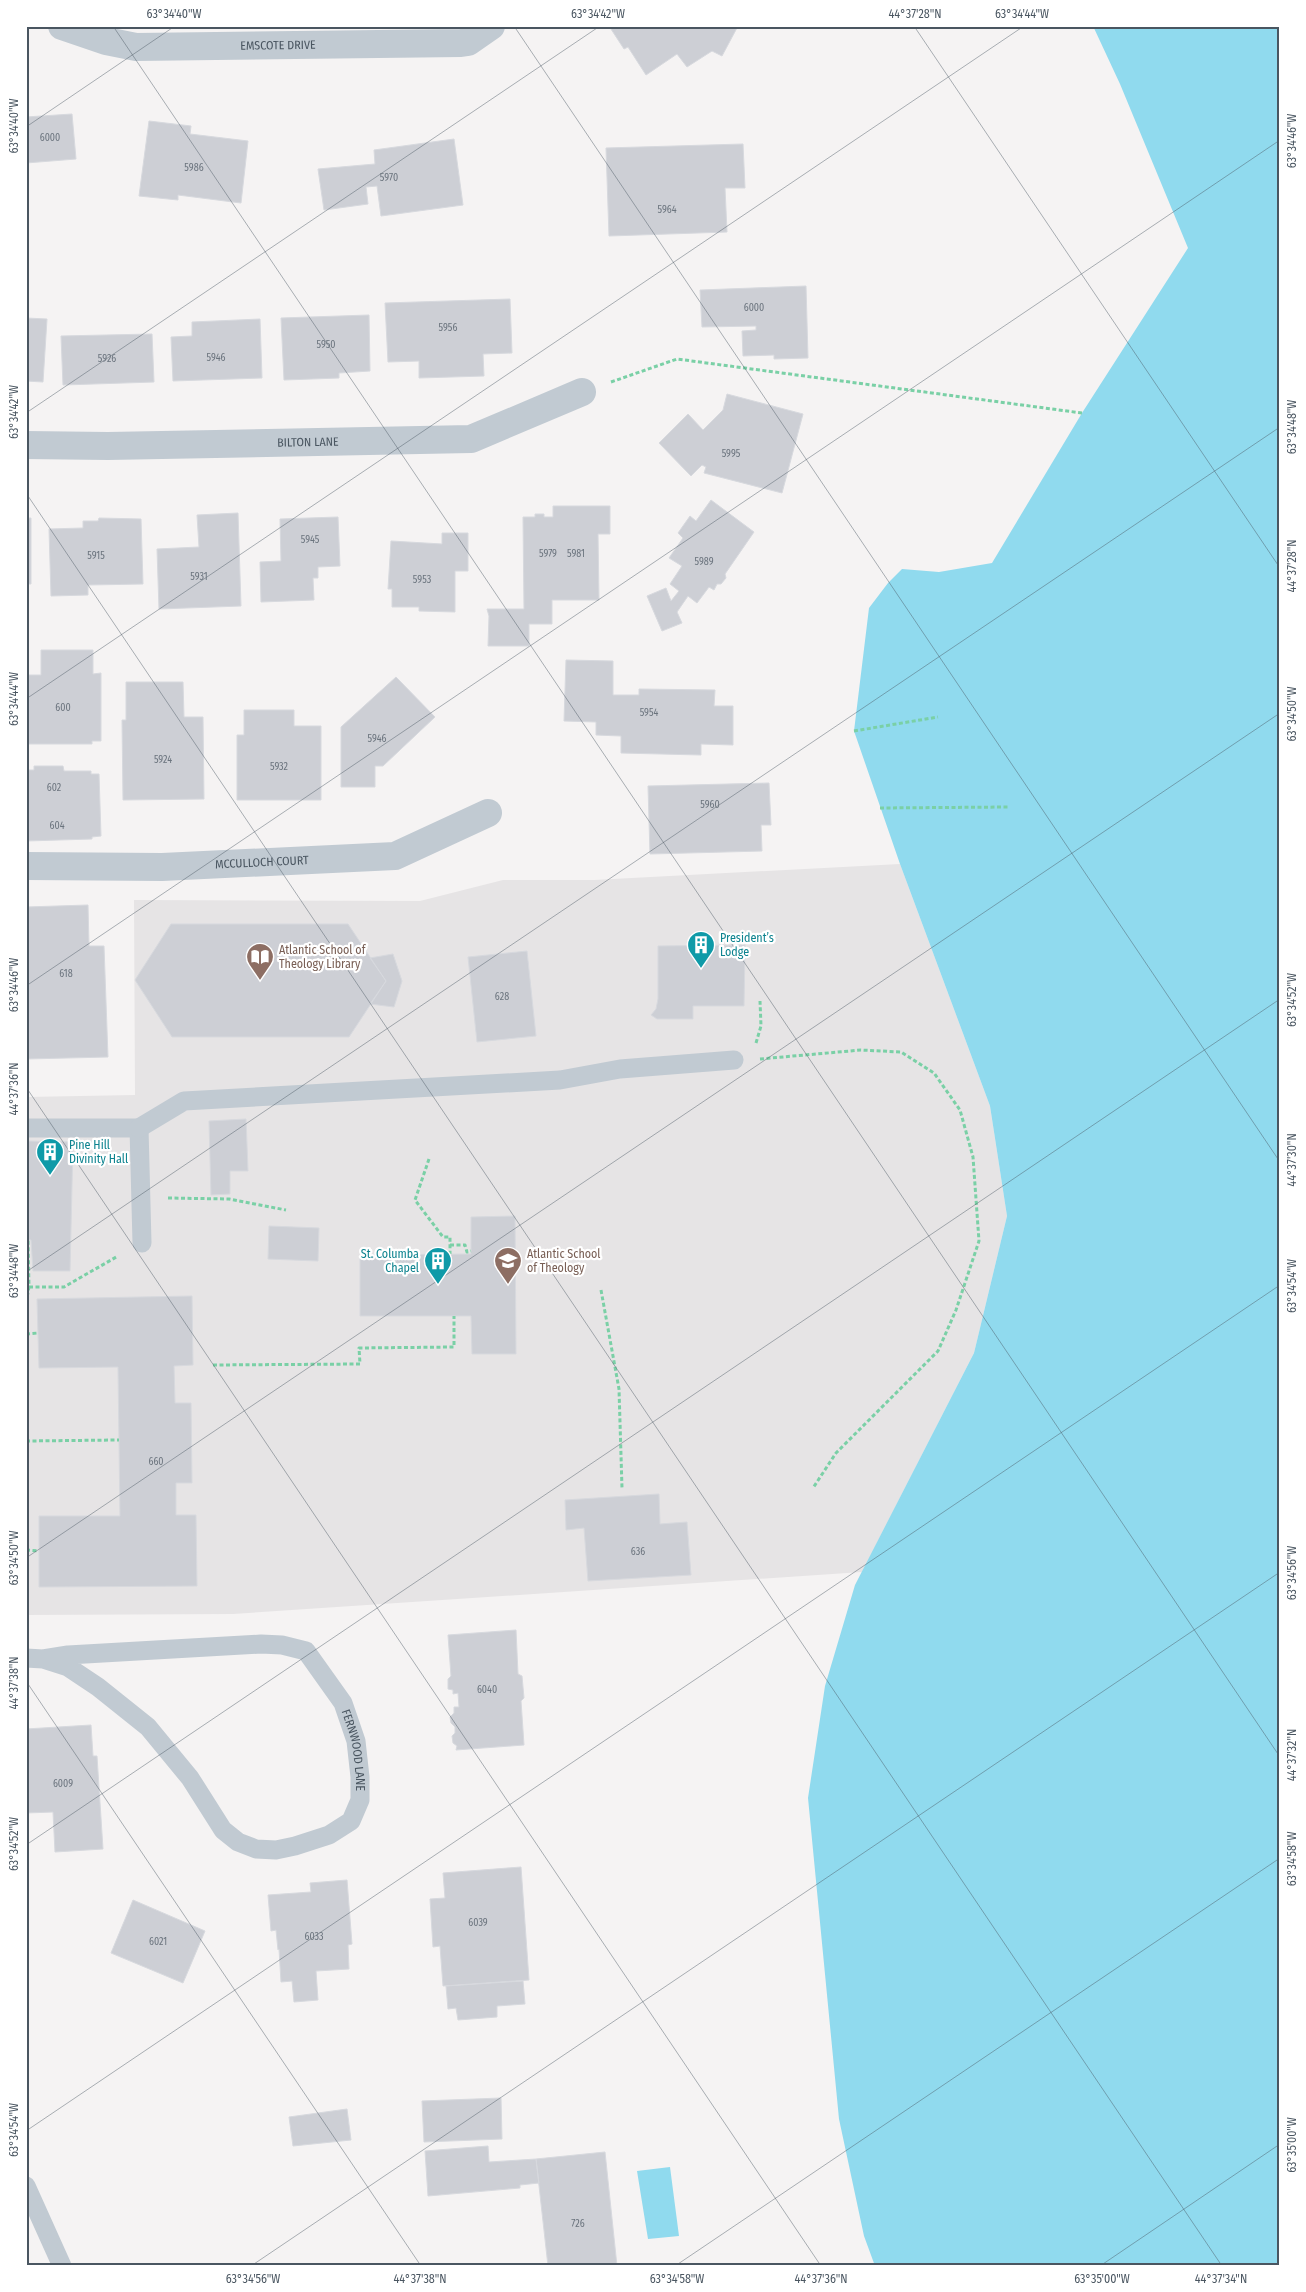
<svg xmlns="http://www.w3.org/2000/svg" width="1306" height="2292" viewBox="0 0 1306 2292" font-family="'Fira Sans Condensed',sans-serif">
<style>
.education{fill:#e6e4e5}
.water{fill:#90daee}
.building{fill:#cdcfd5;stroke:#d7d9de}
.lines{fill:none;stroke-linecap:round;stroke-linejoin:round}
.path{stroke:#7ad0a6;stroke-width:3;stroke-dasharray:4 2.5;stroke-linecap:butt}
.lane{stroke:#c1cad2;stroke-width:19}
.street{stroke:#c1cad2;stroke-width:28}
.ticks{fill:none;stroke:#4a5661;stroke-width:1;stroke-opacity:0.45}
.labels{text-anchor:middle;dominant-baseline:central;stroke-width:4.5;stroke-linejoin:round;paint-order:stroke}
.number-label{font-size:10px;fill:#6b747e}
.street-label{font-size:12px;fill:#4a5661;stroke:#fff}
.culture-label{font-size:12px;fill:#0d838f;stroke:#fff;text-anchor:start}
.education-label{font-size:12px;fill:#785e54;stroke:#fff;text-anchor:start}
.neatline{fill:none;stroke:#4a5661;stroke-width:2}
.ticks-label{font-size:12px;text-anchor:middle;fill:#4a5661}
</style>
<rect width="100%" height="100%" fill="#f5f3f3"/>
<path class="education" d="M 900,864 L 990,1106 L 1007,1216 L 974,1353 L 862,1572 L 233,1614 L 26,1615 L 26,1097 L 135,1095 L 134,900 L 420,901 L 503,880 L 594,880 Z"/>
<path class="water" d="M 1093,26 L 1280,26 L 1280,2266 L 875,2266 L 864,2236 L 839,2119 L 808,1798 L 825,1686 L 855,1585 L 974,1353 L 1007,1216 L 990,1106 L 900,864 L 854,731 L 869,608 L 888,583 L 902,569 L 939,572 L 992,563 L 1082,413 L 1188,248 L 1120,84 Z
M 670,2167 L 679,2236 L 648,2239 L 637,2171 Z"/>
<path class="building" d="M 609,26 L 738,26 L 722,56 L 712,51 L 687,67 L 677,54 L 646,75 L 628,47 L 624,49 Z
M 72,114 L 76,159 L 26,163 L 26,117 Z
M 149,121 L 191,126 L 190,134 L 248,141 L 241,203 L 178,195 L 178,200 L 139,196 Z
M 454,139 L 463,205 L 381,216 L 377,186 L 366,187 L 368,204 L 324,210 L 318,169 L 375,164 L 374,150 Z
M 743,144 L 745,188 L 725,188 L 727,232 L 609,236 L 606,148 Z
M 806,286 L 808,358 L 774,359 L 774,355 L 743,356 L 742,331 L 756,330 L 756,326 L 702,327 L 700,290 Z
M 510,299 L 512,353 L 483,354 L 484,376 L 419,378 L 419,361 L 388,362 L 385,303 Z
M 369,315 L 370,371 L 339,373 L 339,378 L 284,380 L 281,318 Z
M 26,318 L 47,319 L 43,382 L 26,381 Z
M 260,319 L 262,378 L 173,381 L 171,337 L 192,336 L 192,322 Z
M 152,334 L 154,382 L 63,385 L 61,336 Z
M 727,394 L 803,414 L 782,493 L 704,473 L 706,467 L 702,465 L 691,476 L 659,443 L 688,414 L 703,430 L 723,410 Z
M 711,500 L 754,532 L 725,574 L 726,578 L 721,584 L 717,584 L 714,590 L 709,587 L 697,603 L 688,596 L 677,612 L 682,623 L 662,631 L 647,596 L 666,588 L 671,601 L 679,591 L 670,584 L 682,566 L 669,558 L 683,538 L 678,533 L 690,516 L 696,521 Z
M 553,506 L 610,506 L 610,534 L 598,534 L 599,600 L 552,600 L 552,624 L 529,624 L 529,646 L 488,646 L 489,616 L 487,609 L 524,609 L 523,517 L 535,517 L 535,514 L 544,514 L 544,517 L 553,517 Z
M 238,513 L 241,606 L 159,609 L 157,549 L 199,547 L 197,515 Z
M 338,517 L 340,566 L 318,567 L 318,578 L 313,578 L 314,600 L 261,602 L 260,562 L 281,561 L 280,519 Z
M 26,518 L 31,518 L 31,584 L 26,584 Z
M 99,518 L 141,519 L 143,584 L 88,585 L 88,595 L 51,596 L 49,529 L 83,528 L 83,521 L 98,521 Z
M 442,533 L 468,533 L 468,571 L 455,571 L 455,612 L 419,611 L 419,607 L 392,607 L 392,589 L 388,589 L 391,541 L 442,544 Z
M 41,650 L 93,650 L 93,674 L 101,673 L 101,741 L 92,741 L 92,744 L 26,744 L 26,675 L 41,675 Z
M 566,660 L 613,661 L 613,695 L 639,695 L 639,689 L 715,690 L 714,706 L 733,706 L 733,745 L 701,744 L 701,755 L 621,753 L 621,736 L 596,735 L 596,722 L 564,721 Z
M 396,677 L 435,717 L 383,766 L 375,766 L 375,787 L 341,787 L 341,727 Z
M 126,682 L 183,682 L 184,717 L 203,717 L 204,799 L 123,800 L 122,720 L 126,720 Z
M 244,710 L 294,710 L 294,726 L 321,726 L 321,800 L 237,800 L 237,735 L 244,735 Z
M 34,766 L 63,766 L 64,771 L 91,771 L 91,774 L 99,774 L 101,836 L 92,837 L 92,839 L 26,841 L 26,770 L 34,770 Z
M 769,783 L 771,825 L 761,825 L 762,851 L 650,854 L 648,786 Z
M 88,905 L 89,946 L 104,946 L 108,1057 L 26,1059 L 26,907 Z
M 171,924 L 348,924 L 386,981 L 349,1037 L 172,1037 L 135,980 Z
M 745,945 L 744,1006 L 693,1006 L 693,1019 L 657,1019 L 651,1015 L 656,1009 L 658,999 L 658,946 Z
M 527,951 L 536,1036 L 477,1042 L 468,957 Z
M 393,954 L 402,981 L 394,1007 L 370,1004 L 386,981 L 370,958 Z
M 246,1119 L 248,1171 L 230,1171 L 230,1194 L 211,1195 L 209,1121 Z
M 26,1141 L 73,1142 L 70,1271 L 33,1271 L 31,1240 L 26,1240 Z
M 515,1216 L 516,1354 L 472,1354 L 471,1316 L 360,1316 L 360,1255 L 471,1254 L 471,1217 Z
M 269,1226 L 319,1228 L 318,1261 L 268,1259 Z
M 192,1296 L 193,1365 L 174,1366 L 175,1403 L 191,1403 L 192,1483 L 176,1483 L 176,1515 L 196,1515 L 197,1586 L 39,1587 L 39,1516 L 120,1516 L 118,1367 L 39,1368 L 37,1299 Z
M 659,1494 L 660,1524 L 687,1522 L 691,1575 L 588,1581 L 584,1528 L 566,1530 L 565,1500 Z
M 516,1630 L 518,1674 L 522,1676 L 524,1698 L 521,1701 L 524,1745 L 456,1750 L 457,1746 L 453,1743 L 452,1736 L 455,1733 L 455,1727 L 451,1723 L 450,1717 L 454,1713 L 454,1707 L 459,1707 L 458,1693 L 453,1694 L 453,1690 L 448,1689 L 448,1679 L 451,1676 L 448,1635 Z
M 91,1725 L 93,1756 L 97,1756 L 103,1849 L 55,1852 L 53,1812 L 26,1813 L 26,1729 Z
M 521,1867 L 529,1980 L 443,1986 L 440,1946 L 433,1947 L 430,1899 L 445,1898 L 443,1873 Z
M 347,1880 L 352,1944 L 348,1945 L 349,1969 L 316,1971 L 318,2000 L 294,2002 L 292,1981 L 281,1982 L 279,1949 L 278,1950 L 276,1930 L 271,1931 L 268,1895 L 311,1892 L 310,1883 Z
M 133,1900 L 205,1931 L 183,1983 L 111,1953 Z
M 523,1981 L 525,2004 L 497,2006 L 497,2017 L 458,2020 L 456,2008 L 448,2009 L 446,1986 Z
M 501,2098 L 502,2139 L 424,2142 L 422,2101 Z
M 347,2109 L 351,2140 L 293,2146 L 289,2117 Z
M 488,2146 L 489,2162 L 536,2159 L 539,2183 L 520,2185 L 520,2188 L 428,2196 L 425,2151 Z
M 605,2152 L 617,2266 L 548,2266 L 536,2159 Z"/>
<g class="lines">
<path class="path" d="M 611,382 L 677,359 L 1082,413
M 854,731 L 938,717
M 880,808 L 1008,807
M 756,1043 L 761,1026 L 760,1001
M 760,1059 L 861,1050 L 901,1052 L 934,1073 L 960,1110 L 973,1157 L 979,1241 L 956,1310 L 938,1351 L 836,1453 L 813,1488
M 429,1159 L 415,1200 L 443,1237 L 450,1237 L 450,1254
M 168,1198 L 229,1199 L 286,1210
M 450,1245 L 465,1245 L 467,1252 L 471,1251
M 29,1287 L 64,1287 L 118,1256
M 601,1290 L 619,1389 L 622,1488
M 26,1303 L 29,1287 L 28,1240
M 26,1334 L 38,1333
M 213,1365 L 360,1364 L 359,1348 L 454,1347 L 454,1316
M 26,1441 L 119,1440
M 26,1550 L 39,1551"/>
<g class="lane">
<path d="M 26,1128 L 139,1128 L 142,1243"/>
<path d="M 139,1128 L 184,1101 L 560,1080 L 620,1069 L 734,1060"/>
<path id="s1" d="M 26,1658 L 43,1659 L 68,1655 L 261,1644 L 282,1645 L 306,1651 L 343,1703 L 356,1741 L 360,1777 L 360,1800 L 351,1821 L 329,1835 L 295,1846 L 276,1850 L 256,1849 L 238,1842 L 223,1830 L 190,1778 L 148,1727 L 98,1687 L 68,1667 L 43,1659"/>
<path d="M 26,2186 L 62,2266"/>
</g>
<g class="street">
<path id="s2" d="M 62,26 L 106,41 L 136,47 L 461,43 L 468,42 L 491,26"/>
<path id="s3" d="M 26,445 L 108,446 L 471,439 L 582,392"/>
<path id="s4" d="M 26,866 L 162,867 L 395,856 L 488,813"/>
</g>
</g>
<path class="ticks" d="M 113,26 L 1280,1757M 514,26 L 1280,1162M 914,26 L 1280,568M 26,127 L 175,26M 26,413 L 600,26M 26,493 L 1222,2266M 26,699 L 1024,26M 26,986 L 1280,140M 26,1087 L 821,2266M 26,1272 L 1280,427M 26,1558 L 1280,713M 26,1681 L 421,2266M 26,1845 L 1280,999M 26,2131 L 1280,1285M 251,2266 L 1280,1572M 675,2266 L 1280,1858M 1100,2266 L 1280,2144"/>
<defs>
<symbol id="building-pin" viewBox="-11 -11 22 30"><path d="M0 17L-7.5 6A9.5 9.5 0 1 1 7.5 6Z" fill="#0f9aa8" stroke="#fff"/><path d="M-4-6H4V6H1V3H-1V6H-4ZM-2.5-4.3h1.7v1.8h-1.7ZM.8-4.3h1.7v1.8H.8ZM-2.5-1h1.7V.8h-1.7ZM.8-1h1.7V.8H.8Z" fill="#fff"/></symbol>
<symbol id="library-pin" viewBox="-11 -11 22 30"><path d="M0 17L-7.5 6A9.5 9.5 0 1 1 7.5 6Z" fill="#8d6e63" stroke="#fff"/><path d="M-6-4Q-3-5.5-.7-3.5V5Q-3 3-6 4ZM6-4Q3-5.5 .7-3.5V5Q3 3 6 4Z" fill="#fff"/></symbol>
<symbol id="university-pin" viewBox="-11 -11 22 30"><path d="M0 17L-7.5 6A9.5 9.5 0 1 1 7.5 6Z" fill="#8d6e63" stroke="#fff"/><path d="M0-5L7-2L0 1L-7-2ZM-4 1L0 2.5L4 1V4Q0 6-4 4Z" fill="#fff"/></symbol>
</defs>
<g fill-rule="evenodd">
<use href="#building-pin" x="685" y="929" width="32" height="43"/>
<use href="#library-pin" x="244" y="941" width="32" height="43"/>
<use href="#building-pin" x="34" y="1136" width="32" height="43"/>
<use href="#building-pin" x="422" y="1245" width="32" height="43"/>
<use href="#university-pin" x="492" y="1245" width="32" height="43"/>
</g>
<g class="labels">
<g class="number-label">
<text x="50" y="138">6000</text>
<text x="194" y="168">5986</text>
<text x="389" y="178">5970</text>
<text x="667" y="210">5964</text>
<text x="754" y="308">6000</text>
<text x="448" y="328">5956</text>
<text x="326" y="345">5950</text>
<text x="216" y="358">5946</text>
<text x="107" y="359">5926</text>
<text x="731" y="454">5995</text>
<text x="310" y="540">5945</text>
<text x="548" y="554">5979</text>
<text x="576" y="554">5981</text>
<text x="96" y="556">5915</text>
<text x="704" y="562">5989</text>
<text x="199" y="577">5931</text>
<text x="422" y="580">5953</text>
<text x="63" y="708">600</text>
<text x="649" y="713">5954</text>
<text x="377" y="739">5946</text>
<text x="163" y="760">5924</text>
<text x="279" y="767">5932</text>
<text x="54" y="788">602</text>
<text x="710" y="805">5960</text>
<text x="57" y="826">604</text>
<text x="66" y="974">618</text>
<text x="502" y="997">628</text>
<text x="156" y="1462">660</text>
<text x="638" y="1552">636</text>
<text x="487" y="1690">6040</text>
<text x="63" y="1784">6009</text>
<text x="478" y="1923">6039</text>
<text x="314" y="1937">6033</text>
<text x="158" y="1942">6021</text>
<text x="578" y="2224">726</text>
</g>
<g class="street-label">
<text stroke="none"><textPath href="#s2" startOffset="219">EMSCOTE DRIVE</textPath></text>
<text stroke="none"><textPath href="#s3" startOffset="282">BILTON LANE</textPath></text>
<text stroke="none"><textPath href="#s4" startOffset="236">MCCULLOCH COURT</textPath></text>
<text stroke="none"><textPath href="#s1" startOffset="394">FERNWOOD LANE</textPath></text>
</g>
<g class="culture-label">
<text x="720" y="938">President’s<tspan x="720" dy="14">Lodge</tspan></text>
<text x="69" y="1145">Pine Hill<tspan x="69" dy="14">Divinity Hall</tspan></text>
<text x="419" y="1254" text-anchor="end">St. Columba<tspan x="419" dy="14">Chapel</tspan></text>
</g>
<g class="education-label">
<text x="279" y="950">Atlantic School of<tspan x="279" dy="14">Theology Library</tspan></text>
<text x="527" y="1254">Atlantic School<tspan x="527" dy="14">of Theology</tspan></text>
</g>
</g>
<rect width="1306" height="2292" fill="none" stroke="#ffffff" stroke-width="55"/>
<rect x="28" y="28" width="1250" height="2236" class="neatline"/>
<g class="ticks-label">
<text x="174" y="18">63°34'40"W</text>
<text x="598" y="18">63°34'42"W</text>
<text x="915" y="18">44°37'28"N</text>
<text x="1022" y="18">63°34'44"W</text>
<text transform="translate(14 126) rotate(-90)" y="4">63°34'40"W</text>
<text transform="translate(1292 141) rotate(-90)" y="4">63°34'46"W</text>
<text transform="translate(14 412) rotate(-90)" y="4">63°34'42"W</text>
<text transform="translate(1292 427) rotate(-90)" y="4">63°34'48"W</text>
<text transform="translate(1292 566) rotate(-90)" y="4">44°37'28"N</text>
<text transform="translate(14 699) rotate(-90)" y="4">63°34'44"W</text>
<text transform="translate(1292 714) rotate(-90)" y="4">63°34'50"W</text>
<text transform="translate(14 985) rotate(-90)" y="4">63°34'46"W</text>
<text transform="translate(1292 1000) rotate(-90)" y="4">63°34'52"W</text>
<text transform="translate(14 1089) rotate(-90)" y="4">44°37'36"N</text>
<text transform="translate(1292 1160) rotate(-90)" y="4">44°37'30"N</text>
<text transform="translate(14 1271) rotate(-90)" y="4">63°34'48"W</text>
<text transform="translate(1292 1286) rotate(-90)" y="4">63°34'54"W</text>
<text transform="translate(14 1558) rotate(-90)" y="4">63°34'50"W</text>
<text transform="translate(1292 1573) rotate(-90)" y="4">63°34'56"W</text>
<text transform="translate(14 1683) rotate(-90)" y="4">44°37'38"N</text>
<text transform="translate(1292 1755) rotate(-90)" y="4">44°37'32"N</text>
<text transform="translate(14 1844) rotate(-90)" y="4">63°34'52"W</text>
<text transform="translate(1292 1859) rotate(-90)" y="4">63°34'58"W</text>
<text transform="translate(14 2130) rotate(-90)" y="4">63°34'54"W</text>
<text transform="translate(1292 2145) rotate(-90)" y="4">63°35'00"W</text>
<text x="253" y="2283">63°34'56"W</text>
<text x="420" y="2283">44°37'38"N</text>
<text x="677" y="2283">63°34'58"W</text>
<text x="821" y="2283">44°37'36"N</text>
<text x="1102" y="2283">63°35'00"W</text>
<text x="1221" y="2283">44°37'34"N</text>
</g>
</svg>
